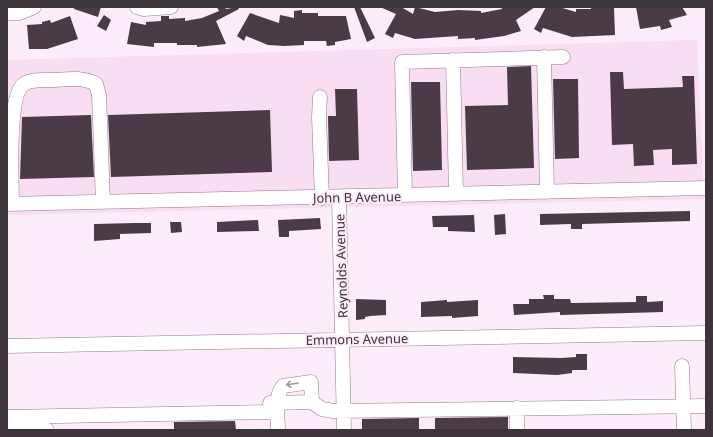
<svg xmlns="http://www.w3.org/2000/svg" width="713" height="437" viewBox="0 0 713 437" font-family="'Noto Sans',sans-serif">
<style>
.built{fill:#f9ddf2}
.building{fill:#4b3b47}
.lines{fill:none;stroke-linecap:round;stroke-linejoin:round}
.minor-casing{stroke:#8f7c8a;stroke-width:15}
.minor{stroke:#fff;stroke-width:14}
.oneway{stroke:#9e9a9c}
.labels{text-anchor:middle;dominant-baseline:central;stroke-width:4;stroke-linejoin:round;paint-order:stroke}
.street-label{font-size:13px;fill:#3c343a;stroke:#fdecf9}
</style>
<rect width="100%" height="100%" fill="#fdecf9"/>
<path class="built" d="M 697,40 L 704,199 L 7,215 L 7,60 Z"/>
<path class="building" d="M 74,7 L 101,7 L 98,17 L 74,9 Z
M 217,7 L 225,7 L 226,9 L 238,7 L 239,9 L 216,21 L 226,44 L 197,47 L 197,45 L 177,45 L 177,43 L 154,43 L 154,47 L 127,44 L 131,22 L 146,25 L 146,22 L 161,21 L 161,16 L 169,16 L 169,19 L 185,18 L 185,21 L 202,18 L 219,11 Z
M 354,7 L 360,7 L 375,38 L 367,42 Z
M 380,7 L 401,7 L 413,14 L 415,7 L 435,12 L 458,10 L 481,11 L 481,13 L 502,9 L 501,7 L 535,7 L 516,20 L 521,31 L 504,36 L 475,40 L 475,38 L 458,39 L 458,36 L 415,39 L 395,33 L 393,38 L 385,34 L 396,14 Z
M 546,7 L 559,7 L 576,12 L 576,9 L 591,9 L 591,7 L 614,7 L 615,35 L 572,37 L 543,28 L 541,33 L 534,29 Z
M 636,7 L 682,7 L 687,15 L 669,20 L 672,27 L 661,30 L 660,26 L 640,29 Z
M 302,10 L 302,13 L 318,13 L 318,16 L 346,16 L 351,39 L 335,42 L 335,45 L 327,46 L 326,41 L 304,41 L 304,45 L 284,46 L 268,45 L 246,36 L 244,41 L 237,36 L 250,13 L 279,23 L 280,15 L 294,18 L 294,11 Z
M 104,15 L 111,20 L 106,31 L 97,26 Z
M 70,16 L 78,39 L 47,49 L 29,49 L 27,25 L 42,24 L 42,22 L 50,20 L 51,23 Z
M 531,66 L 534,168 L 467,170 L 465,106 L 508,105 L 507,67 Z
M 610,72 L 623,72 L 624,89 L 683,87 L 682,76 L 694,76 L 697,164 L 672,165 L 672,149 L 653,150 L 654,165 L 634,166 L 633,144 L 612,145 Z
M 553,79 L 578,79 L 579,158 L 555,159 Z
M 411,82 L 440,82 L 442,170 L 413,171 Z
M 335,89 L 357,89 L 359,160 L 329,161 L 328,116 L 336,116 Z
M 270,110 L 272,172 L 111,177 L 108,115 Z
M 91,115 L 94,177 L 20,179 L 22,117 Z
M 690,211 L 690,221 L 582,224 L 582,229 L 571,229 L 571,224 L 540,225 L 540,214 Z
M 505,214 L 506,234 L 495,235 L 494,215 Z
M 474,215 L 475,232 L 448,231 L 448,227 L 433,227 L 432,216 Z
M 320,218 L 321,229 L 289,231 L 289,237 L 279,237 L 278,220 Z
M 258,220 L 259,231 L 217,232 L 217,222 Z
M 170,222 L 181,222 L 182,232 L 171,233 Z
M 135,223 L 151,223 L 151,233 L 120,234 L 120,239 L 94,241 L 94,224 Z
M 543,295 L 554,295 L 554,299 L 570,299 L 571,303 L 636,302 L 636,296 L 647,296 L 647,302 L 663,301 L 663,312 L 560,315 L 560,312 L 514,315 L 513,304 L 529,304 L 529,299 L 544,299 Z
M 356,299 L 386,300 L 386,315 L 370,316 L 365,317 L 365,319 L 356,320 Z
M 447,300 L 447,302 L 478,300 L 478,316 L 452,318 L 452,316 L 421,317 L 421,302 Z
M 576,354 L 587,354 L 587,370 L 572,370 L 572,373 L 557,375 L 513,373 L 513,357 L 561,358 L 576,357 Z
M 508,417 L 508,430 L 435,430 L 435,418 Z
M 419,418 L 419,430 L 362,430 L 362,419 Z
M 235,421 L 236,430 L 174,430 L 174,422 Z"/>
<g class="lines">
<defs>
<path id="minor" d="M 137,7 L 144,9 L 171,7
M 7,13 L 19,13 L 34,7
M 544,57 L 547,192
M 453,60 L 456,194
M 320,97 L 319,117 L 322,198
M 405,195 L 402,62 L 563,57
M 339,197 L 344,430
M 7,204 L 706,188
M 12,204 C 12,182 7,95 24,84 C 31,79 46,80 54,80 C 68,79 83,77 96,84 L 99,95 L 103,202
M 7,346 L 706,333
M 682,366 L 684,430
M 270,403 L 312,402 L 322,409 L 333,411 L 706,406
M 517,408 L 517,430
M 7,417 L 271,412
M 7,430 L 47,430
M 278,430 C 278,416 274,397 283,386 L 311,382 L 312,402"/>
</defs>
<use href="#minor" class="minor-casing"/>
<use href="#minor" class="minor"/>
</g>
<defs><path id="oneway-shaft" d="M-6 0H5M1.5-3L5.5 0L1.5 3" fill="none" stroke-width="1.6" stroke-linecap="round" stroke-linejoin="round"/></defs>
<use class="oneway" href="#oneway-shaft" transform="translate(292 384) rotate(172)"/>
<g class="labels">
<g class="street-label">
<text transform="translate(357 197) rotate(-1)">John B Avenue</text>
<text transform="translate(341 266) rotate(-92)">Reynolds Avenue</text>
<text transform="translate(357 339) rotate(-1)">Emmons Avenue</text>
</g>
</g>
<rect width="713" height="437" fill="none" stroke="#3c343a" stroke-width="16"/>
</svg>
